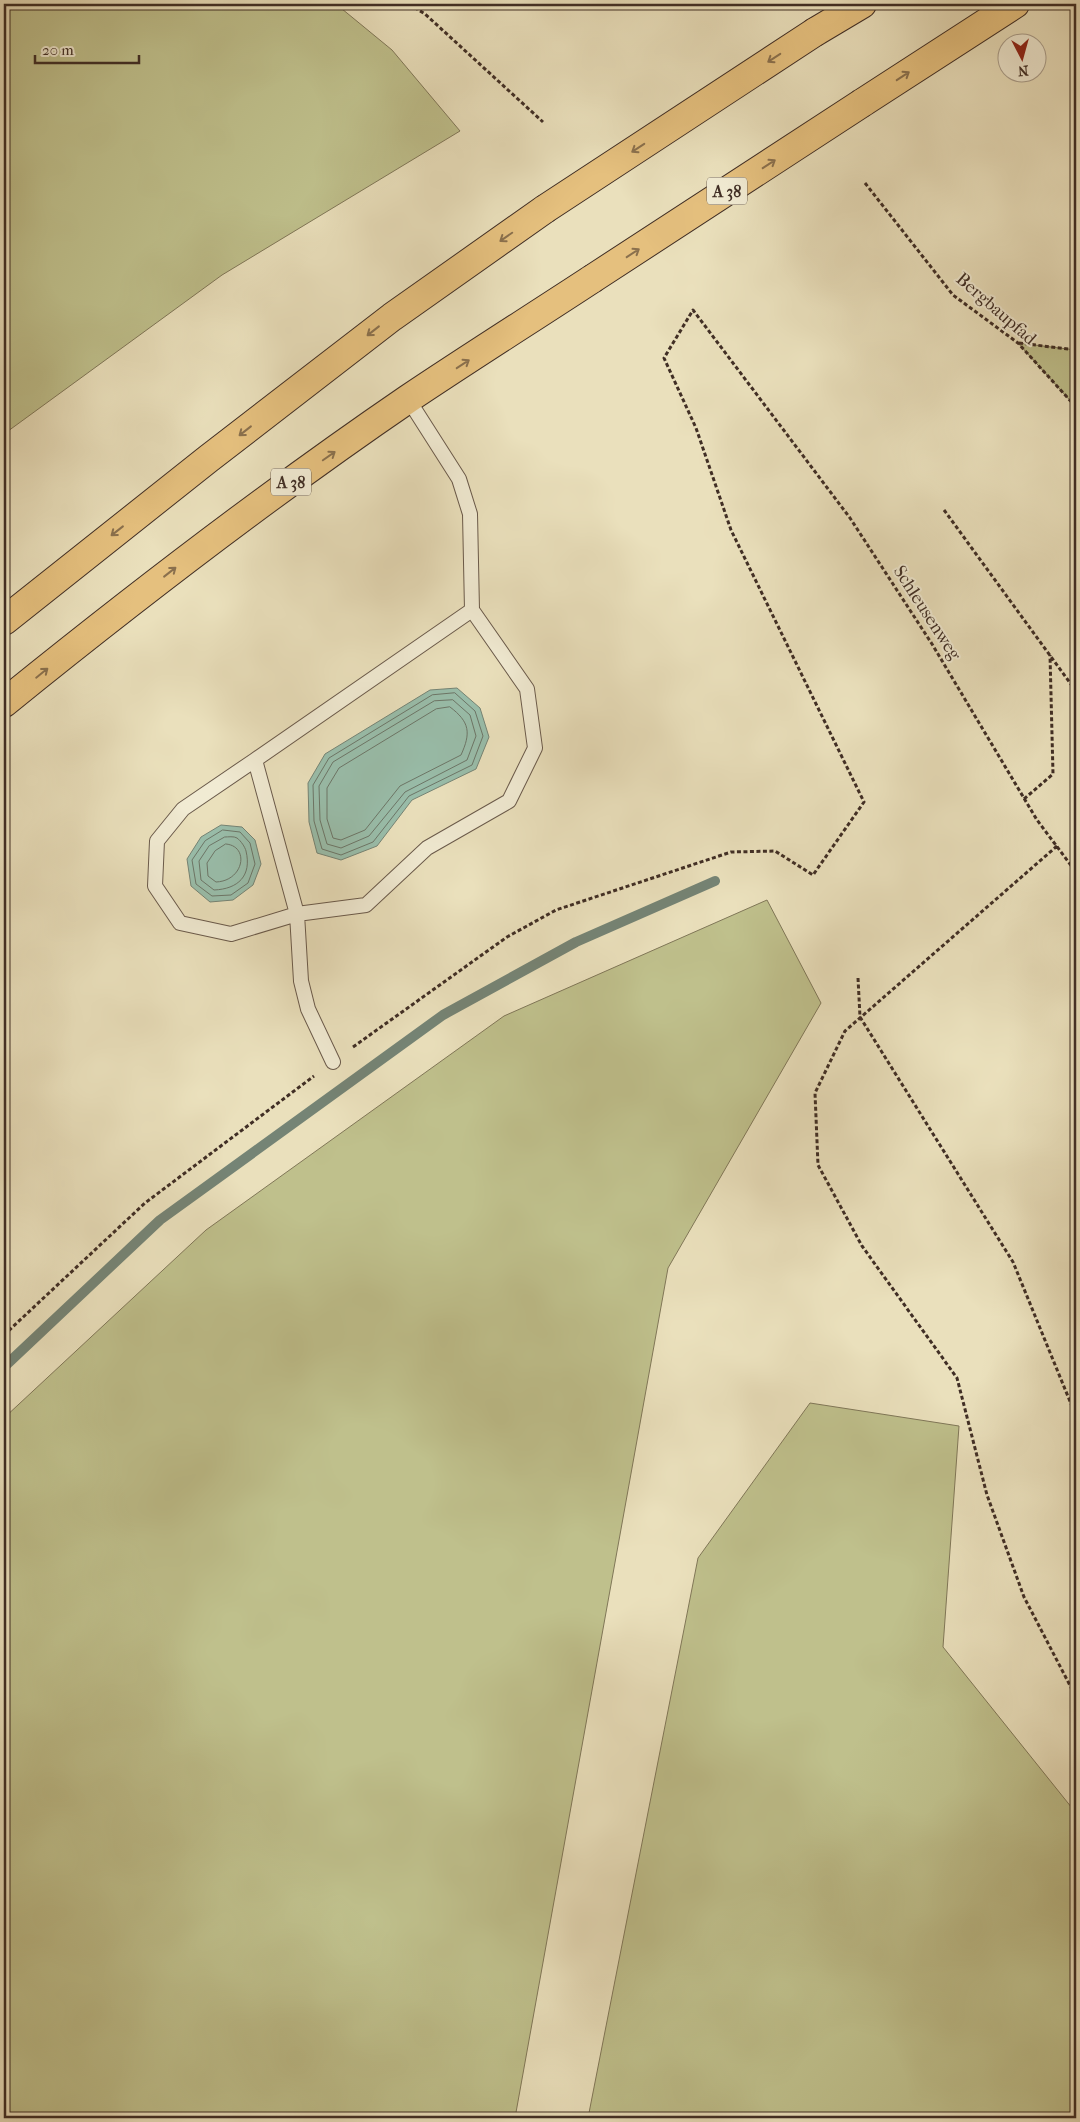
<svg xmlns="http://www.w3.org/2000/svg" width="1080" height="2122" viewBox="0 0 1080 2122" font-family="'IM FELL French Canon',serif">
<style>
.green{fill:#bfc08c;stroke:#807758}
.water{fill:#99beab;stroke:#758475}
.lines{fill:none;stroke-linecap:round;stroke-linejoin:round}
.shore{stroke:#6c7668;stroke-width:1}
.stream{stroke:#758475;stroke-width:10}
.service-casing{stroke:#6a5a4b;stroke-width:16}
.motorway-casing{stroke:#402e25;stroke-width:30}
.path{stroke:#402e25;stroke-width:3;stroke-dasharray:4 2.5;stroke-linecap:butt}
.service{stroke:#f1ebd3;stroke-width:14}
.motorway{stroke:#e5c07e;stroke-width:28}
.motorway-bridge-casing{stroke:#402e25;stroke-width:30;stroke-linecap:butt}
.motorway-bridge{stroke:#e5c07e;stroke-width:28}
.oneway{stroke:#8a704d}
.labels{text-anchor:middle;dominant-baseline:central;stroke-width:4;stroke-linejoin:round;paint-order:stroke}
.shield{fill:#f1ebd3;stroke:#756759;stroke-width:1}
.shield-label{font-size:16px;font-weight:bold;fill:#402e25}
.street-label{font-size:18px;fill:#402e25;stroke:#f1ebd3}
</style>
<rect width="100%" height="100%" fill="#eae0bc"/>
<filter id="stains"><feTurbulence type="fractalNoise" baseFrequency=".004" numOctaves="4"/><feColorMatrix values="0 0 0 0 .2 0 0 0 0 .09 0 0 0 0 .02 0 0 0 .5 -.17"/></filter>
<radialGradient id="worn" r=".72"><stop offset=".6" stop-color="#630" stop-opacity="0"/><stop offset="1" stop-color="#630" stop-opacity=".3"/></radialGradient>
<path class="green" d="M 4,4 L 336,4 L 392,50 L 460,131 L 222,275 L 4,434 Z
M 1018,343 L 1076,350 L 1076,407 Z
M 767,900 L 821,1003 L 668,1268 L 515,2118 L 4,2118 L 4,1418 L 206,1230 L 504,1016 Z
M 810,1403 L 959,1426 L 943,1647 L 1076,1813 L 1076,2118 L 588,2118 L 698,1558 Z"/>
<path class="water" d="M 457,688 L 480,708 L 489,737 L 476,769 L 412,800 L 377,846 L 341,860 L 317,853 L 309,822 L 308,783 L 325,754 L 430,690 Z
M 221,825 L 242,827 L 255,840 L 261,864 L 253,885 L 233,900 L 210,902 L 191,886 L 187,859 L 201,837 Z"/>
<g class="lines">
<path class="shore" d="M 455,693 L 475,711 L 483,736 L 472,765 L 409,796 L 373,842 L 341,855 L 322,849 L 314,821 L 313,785 L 329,758 L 432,695 Z
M 453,700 L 470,715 L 476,736 L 467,760 L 405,792 L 369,836 L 341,848 L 327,844 L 320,820 L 319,786 L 333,762 L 434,701 Z
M 450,707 C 470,722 471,733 461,755 L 400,786 L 365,830 L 341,840 L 333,838 L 327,819 L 327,788 L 339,768 L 436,709 Z
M 223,830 L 240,832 L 250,843 L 255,864 L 248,883 L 231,895 L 212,896 L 196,884 L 192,860 L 205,841 Z
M 225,837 C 228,837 234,836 237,838 C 241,841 245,847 246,851 C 252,876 238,889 214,890 L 201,880 L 199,861 L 209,846 Z
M 226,844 C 250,846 244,881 216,882 L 208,876 L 207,863 L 215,851 Z"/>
<path class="stream" d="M 4,1367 L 160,1220 L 443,1015 L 576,942 L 715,881"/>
<defs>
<path id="service" d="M 255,760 L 183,809 L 157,841 L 155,886 L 180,923 L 231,934 L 297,914 L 366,905 L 427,848 L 509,801 L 535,748 L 527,689 L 472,610
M 333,1062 L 308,1009 L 301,981 L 297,914 L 255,760 L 472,610 L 470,514 L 459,479 L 408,399"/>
<path id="motorway" d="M 815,32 L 862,4
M 862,103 L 1015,4
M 4,621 L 208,459 L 392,317 L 545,209
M 4,703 C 135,597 269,494 408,399 C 469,358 531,319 592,279"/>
</defs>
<use href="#service" class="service-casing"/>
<use href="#motorway" class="motorway-casing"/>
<path class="path" d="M 409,4 L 425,14 L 543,122
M 865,183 L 953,295 L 1018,343 L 1076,407
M 1019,343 L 1076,350
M 944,510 L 1076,691
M 1024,799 L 1053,774 L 1050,655
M 1057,846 L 845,1031 L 815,1093 L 818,1165 L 862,1246 L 957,1378 L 987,1495 L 1024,1597 L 1076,1697
M 858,978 L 860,1017 L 1013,1262 L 1076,1416
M 353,1047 L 507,937 L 556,910 L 731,852 L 775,851 L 813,875 L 864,802 L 731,530 L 696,428 L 664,358 L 693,310 L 850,518 L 932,644 L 1037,820 L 1076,872
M 4,1335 L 145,1203 L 314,1076"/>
<use href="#service" class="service"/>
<use href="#motorway" class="motorway"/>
<defs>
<path id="motorway-bridge" d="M 545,209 L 815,32
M 592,279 L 862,103"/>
</defs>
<use href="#motorway-bridge" class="motorway-bridge-casing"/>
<use href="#motorway-bridge" class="motorway-bridge"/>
</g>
<defs><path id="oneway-shaft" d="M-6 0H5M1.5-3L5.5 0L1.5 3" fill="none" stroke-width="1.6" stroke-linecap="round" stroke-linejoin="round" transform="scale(1.25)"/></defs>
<g class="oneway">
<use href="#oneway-shaft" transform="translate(774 58) rotate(147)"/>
<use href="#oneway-shaft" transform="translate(903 76) rotate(-33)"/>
<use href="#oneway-shaft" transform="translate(638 148) rotate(147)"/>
<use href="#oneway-shaft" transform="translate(769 164) rotate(-33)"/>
<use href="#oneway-shaft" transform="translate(506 237) rotate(145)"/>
<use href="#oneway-shaft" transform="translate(633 253) rotate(-33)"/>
<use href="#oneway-shaft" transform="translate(373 331) rotate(142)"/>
<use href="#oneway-shaft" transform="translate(463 364) rotate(-33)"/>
<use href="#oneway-shaft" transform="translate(245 431) rotate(142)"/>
<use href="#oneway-shaft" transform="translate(329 456) rotate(-35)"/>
<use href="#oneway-shaft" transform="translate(117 531) rotate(142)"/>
<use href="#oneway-shaft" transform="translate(170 572) rotate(-38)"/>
<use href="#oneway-shaft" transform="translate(42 673) rotate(-39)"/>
</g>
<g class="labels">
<g class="shield">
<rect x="707" y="177.5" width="40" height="27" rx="4"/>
<rect x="271" y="468.5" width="40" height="27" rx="4"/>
</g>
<g class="shield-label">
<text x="727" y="191">A 38</text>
<text x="291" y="482">A 38</text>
</g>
<g class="street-label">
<text transform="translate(996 309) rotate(41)">Bergbaupfad</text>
<text transform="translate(927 613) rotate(57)">Schleusenweg</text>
</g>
</g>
<rect width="1080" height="2122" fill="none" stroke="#eae0bc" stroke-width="20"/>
<rect x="5" y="5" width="1070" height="2112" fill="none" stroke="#402e25" stroke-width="2.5"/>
<rect x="10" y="10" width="1060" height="2102" fill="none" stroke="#402e25"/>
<g transform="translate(1022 58) rotate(174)"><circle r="24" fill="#f1ebd3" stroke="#aa9f8d"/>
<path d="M0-4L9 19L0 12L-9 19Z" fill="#8f2418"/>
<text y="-8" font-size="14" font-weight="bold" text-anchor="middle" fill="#402e25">N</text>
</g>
<path d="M35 55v8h104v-8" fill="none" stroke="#402e25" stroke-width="2.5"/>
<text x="42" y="55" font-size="15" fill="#402e25" stroke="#f1ebd3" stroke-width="4" paint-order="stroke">20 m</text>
<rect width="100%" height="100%" filter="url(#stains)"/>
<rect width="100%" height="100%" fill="url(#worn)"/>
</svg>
